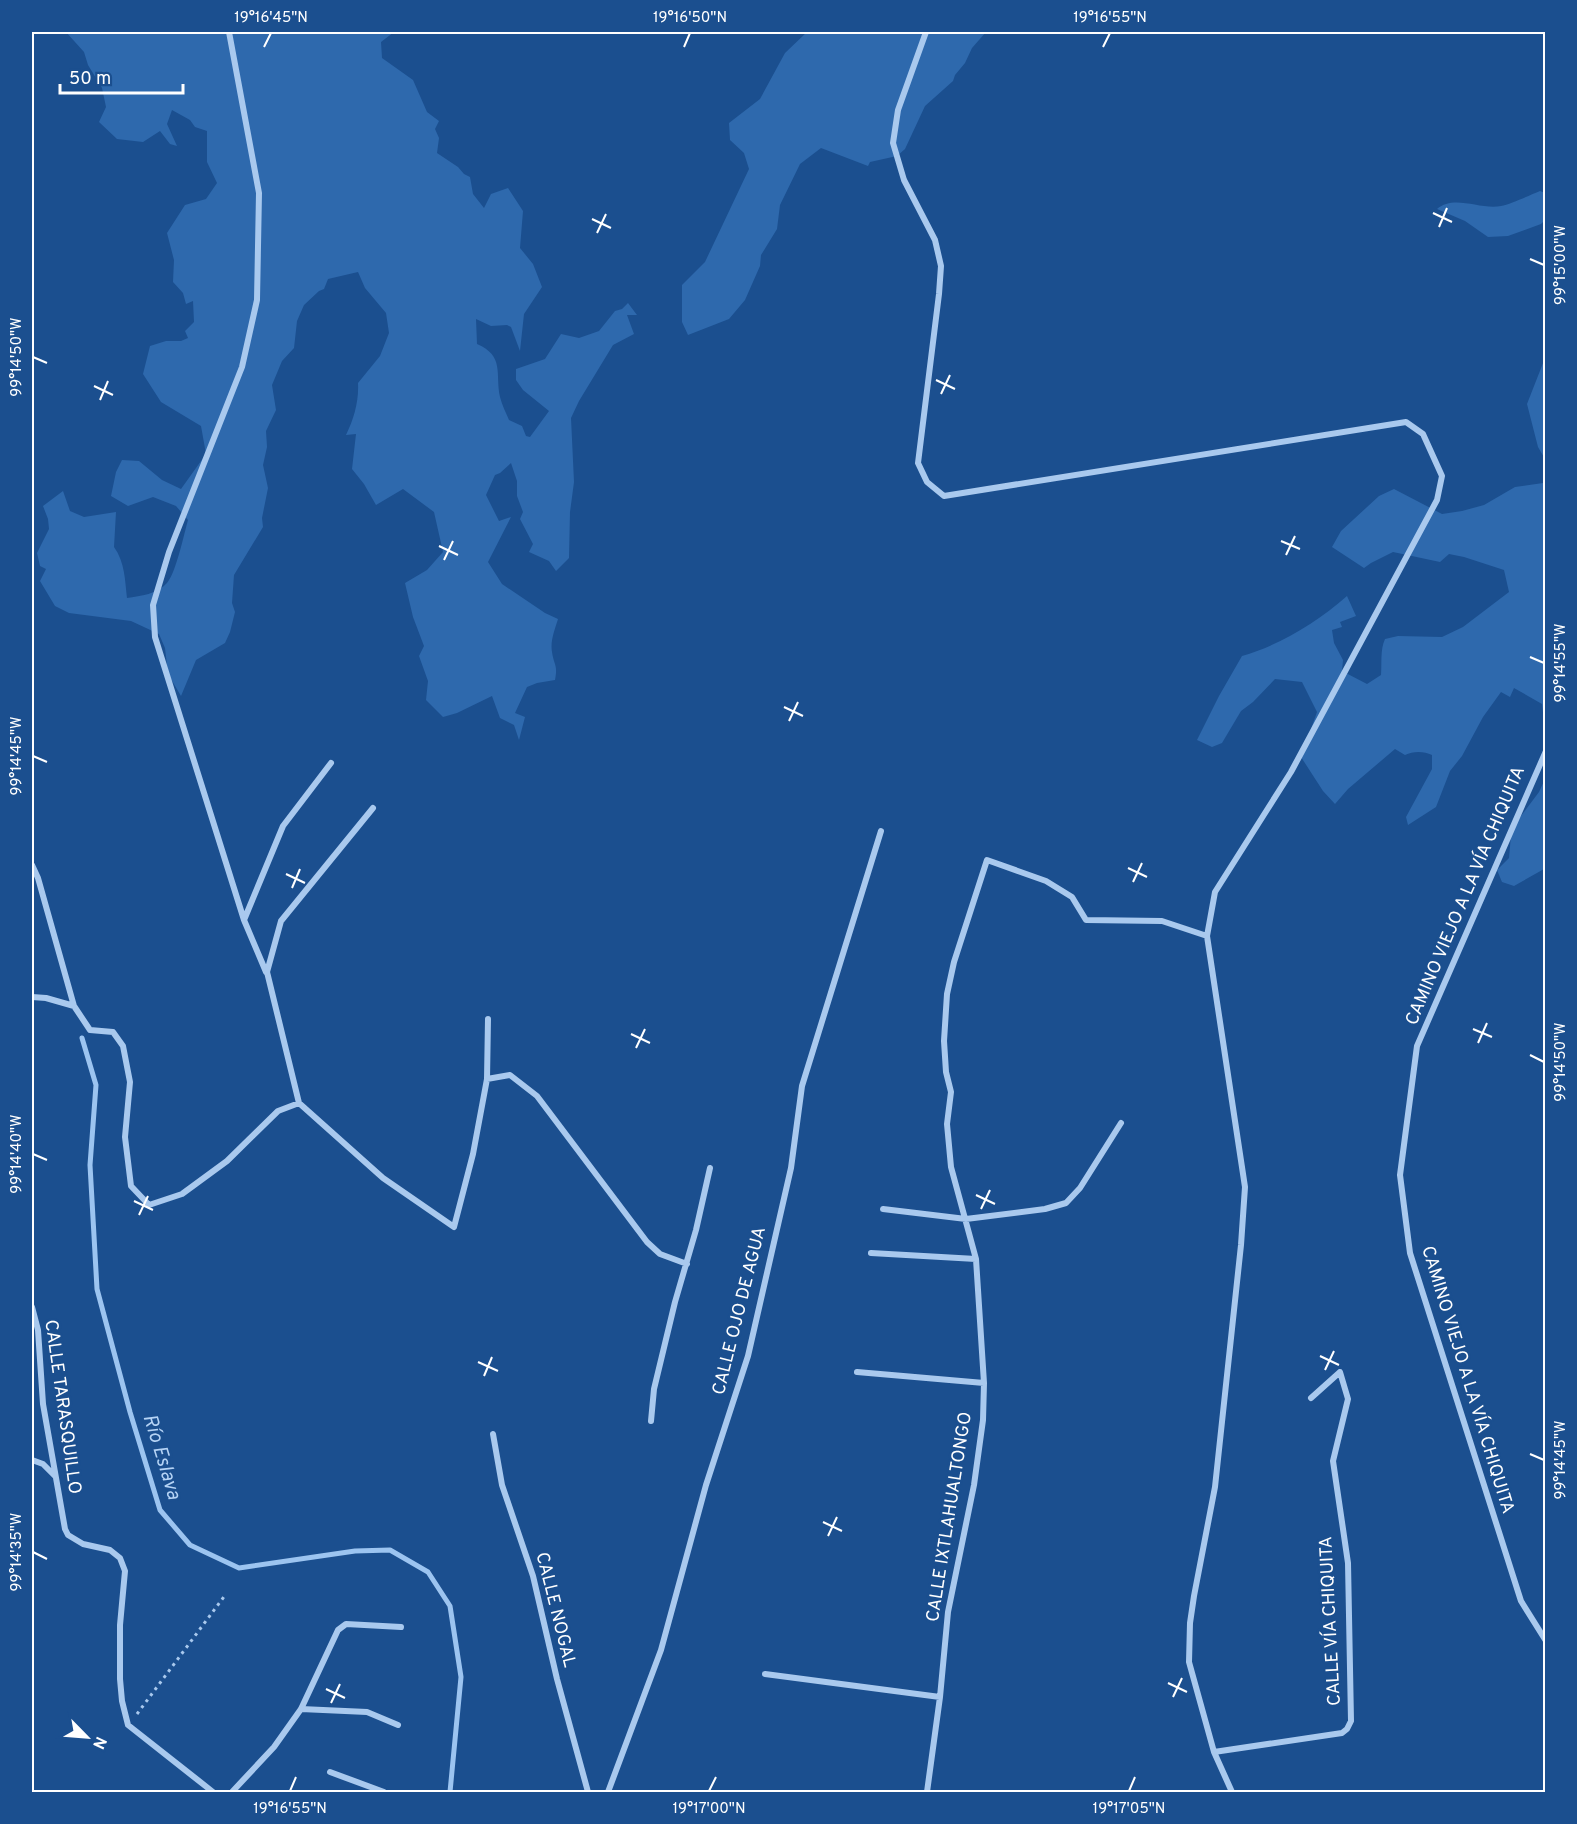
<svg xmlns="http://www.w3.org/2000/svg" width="1577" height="1824" viewBox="0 0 1577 1824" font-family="Overpass,sans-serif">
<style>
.green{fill:#2e69ad}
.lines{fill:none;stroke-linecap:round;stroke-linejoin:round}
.stream{stroke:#9cc4f0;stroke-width:5}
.path{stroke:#a9c9ee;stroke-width:3;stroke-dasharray:3 4.5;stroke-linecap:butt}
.street{stroke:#a9c9ee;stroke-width:6}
.ticks{fill:none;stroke:#fff;stroke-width:2}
.labels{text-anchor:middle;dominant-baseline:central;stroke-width:5;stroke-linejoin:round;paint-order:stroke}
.street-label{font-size:18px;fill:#fff;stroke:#1b4f8f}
.water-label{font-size:20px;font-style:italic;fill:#b5d3f5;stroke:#1b4f8f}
.neatline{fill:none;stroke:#fff;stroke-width:2}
.ticks-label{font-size:15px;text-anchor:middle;fill:#fff}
</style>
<rect width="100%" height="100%" fill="#1b4f8f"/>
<path class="green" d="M 66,32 L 394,32 L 381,42 L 382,58 L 413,80 L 427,112 L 439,121 L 435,129 L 439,138 L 437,153 L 458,167 L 464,174 L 470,177 L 473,194 L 484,208 L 491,194 L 508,188 L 523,211 L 520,248 L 533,264 L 542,287 L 524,314 L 520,351 L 511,327 L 507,325 L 491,326 L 476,319 L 477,344 C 505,356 495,374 500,397 C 502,405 506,413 509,420 L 522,426 L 526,436 L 530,437 L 549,411 L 523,390 L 516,380 L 516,369 L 545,359 L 561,334 L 579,338 L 599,331 L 615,311 L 622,309 L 628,303 L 637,315 L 627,315 L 634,334 L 613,345 L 579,401 L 571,418 L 574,482 L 570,512 L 569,558 L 556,571 L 549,561 L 529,552 L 533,544 L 520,519 L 523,512 L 517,496 L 517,481 L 511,463 L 500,473 L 495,475 L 486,495 L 499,521 L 511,517 L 488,562 L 502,584 L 545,613 L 558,619 C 555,629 550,641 552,652 C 554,666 558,664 555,680 L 537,683 L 527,687 L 515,713 L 525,717 L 519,740 L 514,725 L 500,718 L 492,696 L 457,713 L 443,717 L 426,700 L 428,681 L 419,656 L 424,646 L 413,617 L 405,583 L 427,570 L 443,552 L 434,512 L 403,489 L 376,505 L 364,484 L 352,469 L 356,434 L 346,435 C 354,419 359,401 358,383 L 380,356 L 389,333 L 386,313 L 365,288 L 358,272 L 328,279 L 324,289 L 319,291 L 304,305 L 297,321 L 294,348 L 282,361 L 272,385 L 276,410 L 266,431 L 267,447 L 263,465 L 268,488 L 262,518 L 263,527 L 234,575 L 232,603 L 235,612 L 230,632 L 225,643 L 196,660 L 181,696 L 168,674 L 165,648 L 159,634 L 131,621 L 69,613 L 55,606 L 40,581 L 46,569 L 40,566 L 37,553 L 49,529 L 48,519 L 43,506 L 63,491 L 70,511 L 84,517 L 116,512 L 114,547 C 125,562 125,581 127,598 C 141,596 157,594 167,583 C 176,573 184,534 188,520 L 176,506 L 153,497 L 128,506 L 111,496 L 116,472 L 122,460 L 139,461 L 162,480 L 181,489 L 206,454 L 201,426 L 161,402 L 143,374 L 150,346 L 166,341 L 181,341 L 188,338 L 185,331 L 194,322 L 193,301 L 186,304 L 183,293 L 173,282 L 174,260 L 167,233 L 185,205 L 206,199 L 217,183 L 207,162 L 207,131 L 195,127 L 190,120 L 172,110 L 167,124 L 177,146 L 170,144 L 160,131 L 143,142 L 117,139 L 99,122 L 106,107 L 102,88 L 88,65 L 84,52 Z
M 807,32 L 986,32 L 972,48 L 965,63 L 955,75 L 953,81 L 925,106 L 905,149 L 897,156 L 870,162 L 868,166 L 821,148 L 800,164 L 780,205 L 777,229 L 761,255 L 760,266 L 745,300 L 729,319 L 688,335 L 682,322 L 682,285 L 705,262 L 749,169 L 744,153 L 730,140 L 729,123 L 760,99 L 785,53 Z
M 1540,191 L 1545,193 L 1545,220 L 1541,224 L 1508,236 L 1488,237 L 1465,221 L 1437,209 C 1454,194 1480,210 1501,206 C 1511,204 1530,195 1540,191 Z
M 1545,358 L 1545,459 L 1538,447 L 1527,404 Z
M 1545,478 L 1545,729 L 1542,704 L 1514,688 L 1510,697 L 1501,692 L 1483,717 L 1462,756 L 1450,771 L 1436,807 L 1408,825 L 1406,817 L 1432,769 L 1432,755 C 1424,751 1413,751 1405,755 L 1395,749 L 1348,789 L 1335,804 L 1323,791 L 1301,757 L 1317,712 L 1302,682 L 1275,679 L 1253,702 L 1241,711 L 1222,743 L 1212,747 L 1197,740 L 1219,696 L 1242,656 C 1280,645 1316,623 1347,596 L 1356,616 L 1340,622 L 1342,627 L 1332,630 L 1334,643 L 1343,660 L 1342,671 L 1367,684 L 1381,675 C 1382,663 1380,650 1385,639 L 1398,636 L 1442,637 L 1463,627 L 1509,592 L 1504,570 L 1464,557 L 1449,554 L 1440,562 L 1393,552 L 1371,563 L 1364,568 L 1332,547 L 1341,531 L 1379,496 L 1394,489 L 1442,514 L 1462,511 L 1484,505 L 1515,487 L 1543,483 Z
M 1545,779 L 1545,832 L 1543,843 L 1545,844 L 1546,867 L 1544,869 L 1514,886 L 1502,882 L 1497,870 L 1509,858 L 1511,835 L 1515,824 L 1539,792 Z"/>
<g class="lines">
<path class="stream" d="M 82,1038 L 96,1085 L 90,1165 L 97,1289 L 130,1412 L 160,1510 L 190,1545 L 239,1568 L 355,1551 L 390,1550 L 428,1572 L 450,1606 L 461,1677 L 450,1792"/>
<path class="path" d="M 137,1714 L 226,1594"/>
<path class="street" d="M 229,32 L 259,193 L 257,300 L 242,367 L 169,552 L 153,605 L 155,637 L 244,920
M 926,32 L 898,110 L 893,143 L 904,180 L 935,240 L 941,266 L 939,294 L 918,463 L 927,482 L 944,496 L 1406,422 L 1423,434 L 1442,476 L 1437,500 L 1291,772 L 1215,892 L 1207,936 L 1245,1187 L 1241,1245 L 1215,1487 L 1194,1596 L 1190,1623 L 1189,1662 L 1214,1752
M 1546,751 L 1417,1046 L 1400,1175 L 1410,1253 L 1521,1601 L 1546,1641
M 32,865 L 38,878 L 74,1006
M 266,972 L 244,920 L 283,826 L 331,763
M 32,997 L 46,998 L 74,1006 L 90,1030 L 113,1032 L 123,1046 L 130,1082 L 125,1137 L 131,1186 L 149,1205 L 182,1194 L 227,1161 L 278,1111 L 299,1103 L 383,1178 L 454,1227 L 473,1154 L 487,1079 L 488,1019
M 487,1079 L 510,1075 L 537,1096 L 647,1242 L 660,1254 L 687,1264
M 299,1103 L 267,972 L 281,921 L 373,808
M 883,1209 L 966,1219 L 1045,1209 L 1066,1203 L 1080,1188 L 1121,1123
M 871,1253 L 976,1259
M 32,1307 L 38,1330 L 43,1404 L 65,1529 L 68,1535 L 83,1544 L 110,1550 L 120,1558 L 125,1571 L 120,1625 L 120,1679 L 122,1701 L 128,1725 L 213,1792
M 857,1372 L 984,1383
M 651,1421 L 654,1389 L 675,1302 L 696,1230 L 710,1168
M 493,1434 L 502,1485 L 533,1576 L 557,1679 L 588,1792
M 32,1460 L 43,1464 L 55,1476
M 765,1674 L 940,1697
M 301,1709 L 367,1712 L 398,1725
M 330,1772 L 384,1792
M 232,1792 L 274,1747 L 301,1709 L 338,1630 L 346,1624 L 401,1627
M 608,1792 L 661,1650 L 706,1485 L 748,1356 L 791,1168 L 802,1086 L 881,831
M 927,1792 L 940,1697 L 948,1612 L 974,1485 L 983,1420 L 984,1383 L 976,1259 L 951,1167 L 947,1124 L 951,1092 L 946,1072 L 944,1041 L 947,994 L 954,962 L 987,860 L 1046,881 L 1072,897 L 1086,920 L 1162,921 L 1207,936
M 1232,1792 L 1214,1752 L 1342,1733 L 1347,1729 L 1351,1721 L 1348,1563 L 1333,1461 L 1348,1399 L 1340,1372 L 1311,1398"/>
</g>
<path class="ticks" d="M 264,47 L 271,33M 684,47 L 690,33M 1103,47 L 1110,33M 1433,213 L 1452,222M 592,219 L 611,228M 1439,227 L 1447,208M 597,233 L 606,214M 1530,259 L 1544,265M 33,357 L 47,363M 936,380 L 955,389M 94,386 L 113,395M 941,394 L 950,375M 100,400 L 108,381M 1281,541 L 1300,549M 439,546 L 458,555M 1286,555 L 1295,536M 444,560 L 453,541M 1530,657 L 1544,663M 784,707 L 803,716M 789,721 L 798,702M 33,756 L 47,762M 1128,868 L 1147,877M 286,874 L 305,883M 1133,882 L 1142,863M 292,888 L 300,869M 1473,1029 L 1492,1037M 631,1034 L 650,1043M 1478,1043 L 1487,1023M 636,1048 L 645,1029M 1530,1055 L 1544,1062M 33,1154 L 47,1160M 976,1195 L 995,1204M 134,1201 L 153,1210M 981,1209 L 990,1190M 139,1215 L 148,1196M 1320,1356 L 1339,1365M 478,1362 L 498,1371M 1325,1370 L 1334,1351M 484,1376 L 492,1357M 1530,1454 L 1544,1460M 823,1522 L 842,1531M 828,1536 L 837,1517M 33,1552 L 47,1559M 1168,1683 L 1187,1692M 326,1689 L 345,1698M 1173,1697 L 1182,1678M 331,1703 L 340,1684M 290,1791 L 296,1777M 709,1791 L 716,1777M 1129,1791 L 1135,1777"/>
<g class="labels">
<g class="street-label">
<text transform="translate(1466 896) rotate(-67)">CAMINO VIEJO A LA VÍA CHIQUITA</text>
<text transform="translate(740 1311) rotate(-76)">CALLE OJO DE AGUA</text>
<text transform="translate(1467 1380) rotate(73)">CAMINO VIEJO A LA VÍA CHIQUITA</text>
<text transform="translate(62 1407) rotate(82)">CALLE TARASQUILLO</text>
<text transform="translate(950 1517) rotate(-81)">CALLE IXTLAHUALTONGO</text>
<text transform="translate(555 1610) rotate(76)">CALLE NOGAL</text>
<text transform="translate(1331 1621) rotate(-93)">CALLE VÍA CHIQUITA</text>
</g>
<g class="water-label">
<text transform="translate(161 1457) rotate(73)">Río Eslava</text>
</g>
</g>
<rect width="1577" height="1824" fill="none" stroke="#1b4f8f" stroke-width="66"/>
<g transform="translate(87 1737) rotate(115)" stroke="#1b4f8f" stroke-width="4.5" paint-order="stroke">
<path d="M0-4.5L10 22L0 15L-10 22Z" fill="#ffffff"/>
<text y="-9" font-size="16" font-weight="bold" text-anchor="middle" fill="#ffffff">N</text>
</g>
<path d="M60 84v9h123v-9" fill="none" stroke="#ffffff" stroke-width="3"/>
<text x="69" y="84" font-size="18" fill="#ffffff" stroke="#1b4f8f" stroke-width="4.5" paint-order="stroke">50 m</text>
<rect x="33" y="33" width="1511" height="1758" class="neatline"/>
<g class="ticks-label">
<text x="271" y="22">19°16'45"N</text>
<text x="690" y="22">19°16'50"N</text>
<text x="1110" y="22">19°16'55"N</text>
<text transform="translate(1560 265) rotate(-90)" y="5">99°15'00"W</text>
<text transform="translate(16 357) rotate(-90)" y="5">99°14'50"W</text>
<text transform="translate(1560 663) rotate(-90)" y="5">99°14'55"W</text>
<text transform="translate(16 756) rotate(-90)" y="5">99°14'45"W</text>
<text transform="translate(1560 1062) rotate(-90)" y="5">99°14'50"W</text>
<text transform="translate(16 1154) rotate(-90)" y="5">99°14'40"W</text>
<text transform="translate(1560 1460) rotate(-90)" y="5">99°14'45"W</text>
<text transform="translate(16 1552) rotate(-90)" y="5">99°14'35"W</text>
<text x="290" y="1813">19°16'55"N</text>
<text x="709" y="1813">19°17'00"N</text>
<text x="1129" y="1813">19°17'05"N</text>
</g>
</svg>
